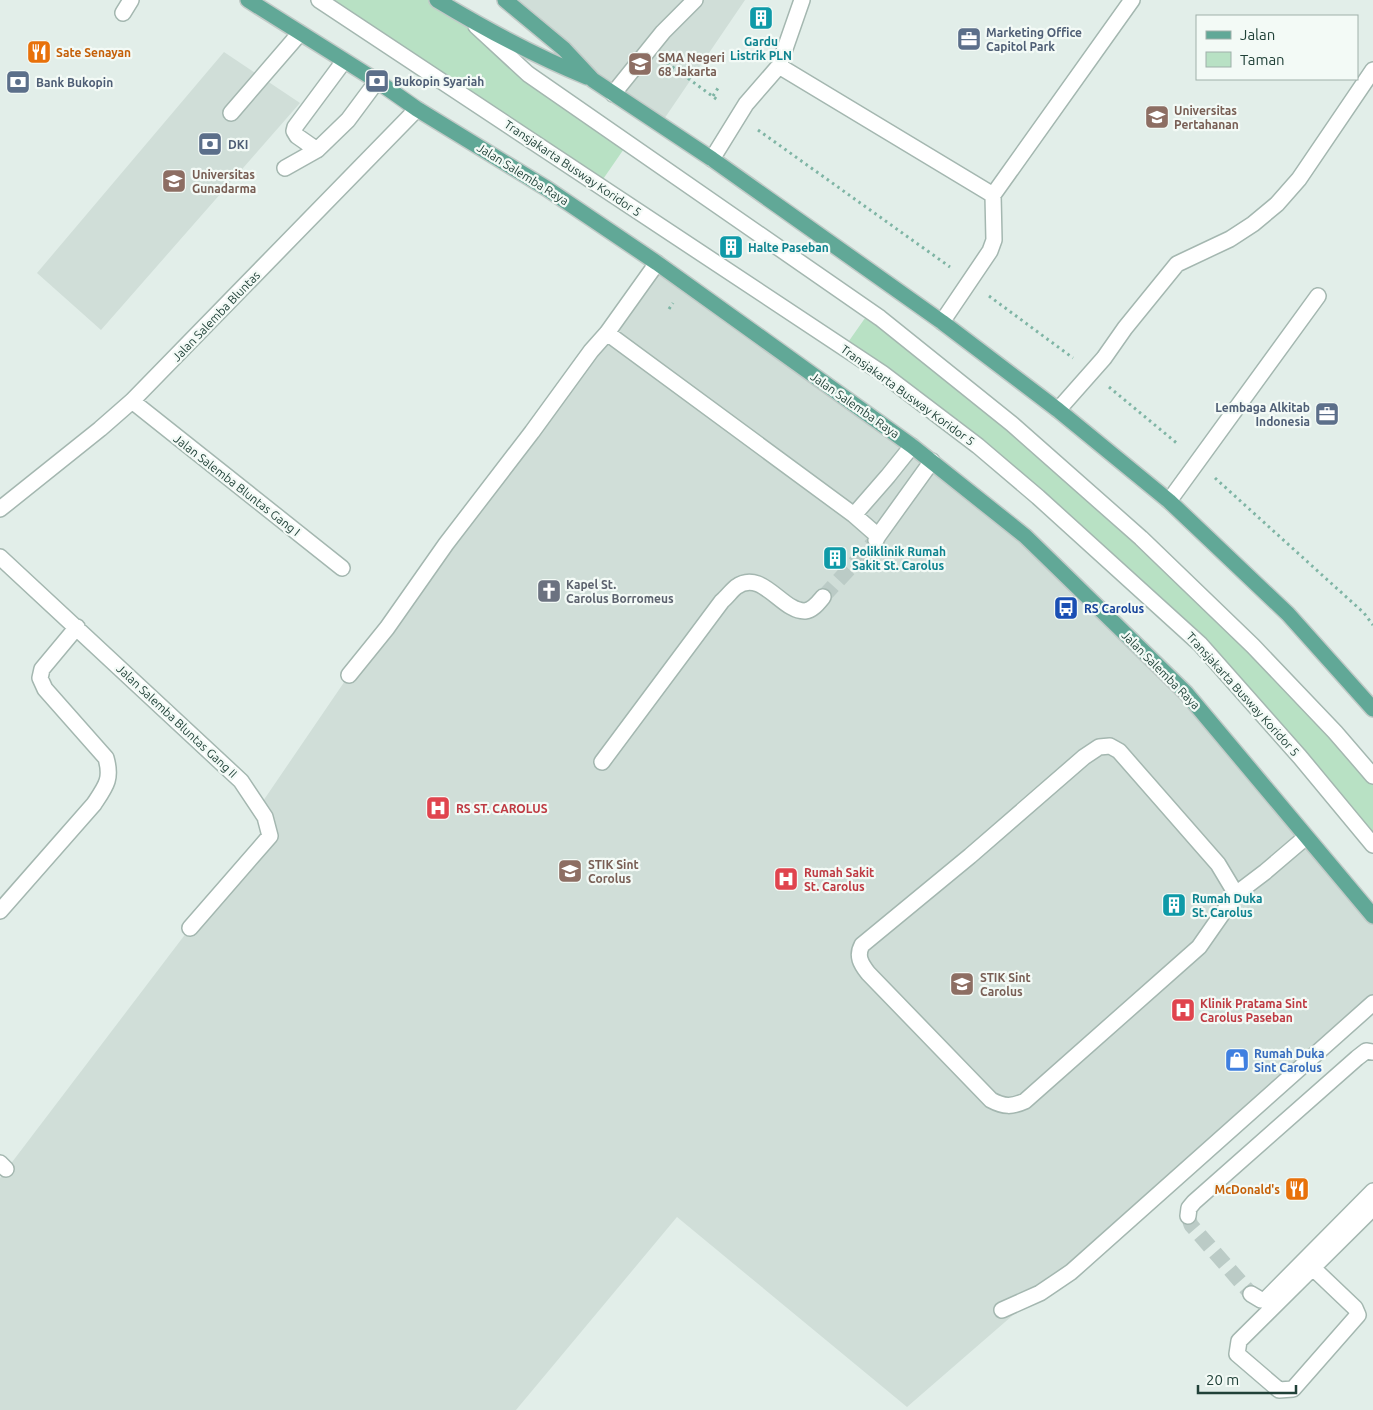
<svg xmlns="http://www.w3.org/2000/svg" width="1373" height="1410" viewBox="0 0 1373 1410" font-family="Ubuntu,sans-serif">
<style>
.built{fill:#d0ded8}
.green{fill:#b8e1c4}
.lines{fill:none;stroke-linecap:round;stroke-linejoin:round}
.minor-tunnel{stroke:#bbcbc6;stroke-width:15;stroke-dasharray:15 8;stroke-linecap:butt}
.minor-casing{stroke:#a4b7b0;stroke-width:18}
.major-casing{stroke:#c1cac7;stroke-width:18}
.path{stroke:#7fb5a5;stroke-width:3;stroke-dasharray:2.5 4;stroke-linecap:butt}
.minor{stroke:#fff;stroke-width:15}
.major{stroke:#61a897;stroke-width:15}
.labels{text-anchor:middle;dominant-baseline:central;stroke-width:4.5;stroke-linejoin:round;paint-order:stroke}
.service-label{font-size:12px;font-weight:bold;fill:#4e5e75;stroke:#f3faf6;text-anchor:start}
.culture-label{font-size:12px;font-weight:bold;fill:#0d838f;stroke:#f3faf6;text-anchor:start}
.food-label{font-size:12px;font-weight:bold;fill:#c56008;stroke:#f3faf6;text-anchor:start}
.education-label{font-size:12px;font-weight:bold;fill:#785e54;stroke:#f3faf6;text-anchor:start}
.street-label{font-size:12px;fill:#204138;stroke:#f3faf6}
.worship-label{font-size:12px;font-weight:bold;fill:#5b616d;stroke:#f3faf6;text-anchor:start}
.transit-label{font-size:12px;font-weight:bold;fill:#164399;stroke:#f3faf6;text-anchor:start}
.health-label{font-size:12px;font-weight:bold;fill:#be3a42;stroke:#f3faf6;text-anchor:start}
.shop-label{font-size:12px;font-weight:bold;fill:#366cbe;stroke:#f3faf6;text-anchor:start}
</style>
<rect width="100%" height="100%" fill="#e2eee9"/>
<path class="built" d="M 505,0 L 745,0 L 660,125 Z
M 224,52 L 300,103 L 101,330 L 37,273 Z
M 656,269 L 1028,540 L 1186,693 L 1373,921 L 1373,1003 L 907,1407 L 677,1217 L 516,1410 L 0,1410 L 0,1178 L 190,928 L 270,836 L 259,807 L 349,675 Z"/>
<path class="green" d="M 319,0 L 447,0 L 471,21 L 628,143 L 599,185 Z
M 870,311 L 1121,520 L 1373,776 L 1373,838 L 1200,644 L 1038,497 L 844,348 Z"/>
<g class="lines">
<path class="minor-tunnel" d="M 823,597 L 876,540
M 1188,1216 L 1191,1225 L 1251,1294"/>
<defs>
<path id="minor" d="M 319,0 L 882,373 L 978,446 L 1038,497 L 1200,644 L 1300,757 L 1373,845
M 802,0 L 779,66 L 993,195
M 123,13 L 131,0
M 476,26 L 528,74 L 880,318 L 1012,424 L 1141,538 L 1253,646 L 1335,732 L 1373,776
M 613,94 L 663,32 L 695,0
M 231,113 L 300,33
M 317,150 L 297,136 L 294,131 L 295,127 L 344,61
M 712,159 L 746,104 L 779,66
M 285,168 L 317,150 L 348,120 L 377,81
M 942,322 L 990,251 L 994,240 L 993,195 L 1132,0
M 607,333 L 854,515 L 878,536 L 876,540
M 132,401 L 342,568
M 1058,410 L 1104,358 L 1125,328 L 1177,264 L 1230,239 L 1253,224 L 1277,204 L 1299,179 L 1373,70
M 1169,501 L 1318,296
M 0,509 L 100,429 L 132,401 L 417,109
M 854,515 L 888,476 L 912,446
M 878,536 L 932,461
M 0,557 L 241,781 L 265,817 L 270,836 L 190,928
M 349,675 L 387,628 L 446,544 L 532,432 L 591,351 L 607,333 L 657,263
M 1110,746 L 1119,751 L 1218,864 L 1236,894 L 1199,947 L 1025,1101 C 1012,1107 1004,1107 991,1100 L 868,973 C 861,964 856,956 862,945 L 970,856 L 1084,757 L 1099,747 Z
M 602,762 L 722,601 C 727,597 731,591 736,587 C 762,568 782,612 805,611 C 813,610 818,603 823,597
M 1236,894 L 1265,872 L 1306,837
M 0,911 L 94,804 C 106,786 112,779 106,758 L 45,689 L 40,678 L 42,669 L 77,627
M 0,1163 L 6,1169
M 1188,1216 L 1189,1208 L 1194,1202 L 1357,1058 L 1366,1051 L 1373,1052
M 1313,1268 L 1355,1308 L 1358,1315 L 1293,1389 L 1279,1390 L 1237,1354 L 1239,1341 L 1373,1208
M 1251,1294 L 1261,1300 L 1266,1299 L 1373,1191
M 1002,1310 L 1040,1293 L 1071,1272 L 1373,1003"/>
<path id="major" d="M 248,0 L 377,81 L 417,109 L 546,188 L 657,263 L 912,446 L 1025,536 L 1186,693 L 1373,916
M 437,0 C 485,29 535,56 587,77
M 505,0 L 564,49 L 593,80 L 712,159 L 942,322 L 1058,410 L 1169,501 L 1288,614 L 1373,709"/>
</defs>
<use href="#minor" class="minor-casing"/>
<use href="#major" class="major-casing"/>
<path class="path" d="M 667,63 L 719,101
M 713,96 L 720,85
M 758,130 L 950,267
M 989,296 L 1073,358
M 669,309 L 673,303
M 1109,387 L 1179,445
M 1215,478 L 1364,613 L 1373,625"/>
<use href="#minor" class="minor"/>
<use href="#major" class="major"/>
</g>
<defs>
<symbol id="building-square" viewBox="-11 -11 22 22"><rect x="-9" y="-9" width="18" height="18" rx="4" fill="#0f9aa8" stroke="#f3faf6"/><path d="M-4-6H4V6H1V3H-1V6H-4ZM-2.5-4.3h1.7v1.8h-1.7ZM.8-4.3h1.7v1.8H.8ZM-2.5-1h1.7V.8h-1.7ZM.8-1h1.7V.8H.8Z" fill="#fff"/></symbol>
<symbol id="office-square" viewBox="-11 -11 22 22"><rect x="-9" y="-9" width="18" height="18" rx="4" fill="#5c6f8a" stroke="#f3faf6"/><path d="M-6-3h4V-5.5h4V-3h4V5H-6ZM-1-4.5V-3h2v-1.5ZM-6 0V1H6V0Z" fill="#fff"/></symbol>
<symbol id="restaurant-square" viewBox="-11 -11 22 22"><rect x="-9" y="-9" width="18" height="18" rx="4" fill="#e8710a" stroke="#f3faf6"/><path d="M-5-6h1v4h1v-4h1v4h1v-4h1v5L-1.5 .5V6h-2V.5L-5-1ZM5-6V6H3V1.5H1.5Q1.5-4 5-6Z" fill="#fff"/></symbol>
<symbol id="school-square" viewBox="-11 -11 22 22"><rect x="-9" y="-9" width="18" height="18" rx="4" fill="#8d6e63" stroke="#f3faf6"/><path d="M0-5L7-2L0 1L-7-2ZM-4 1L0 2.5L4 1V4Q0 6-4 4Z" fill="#fff"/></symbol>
<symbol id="bank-square" viewBox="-11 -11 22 22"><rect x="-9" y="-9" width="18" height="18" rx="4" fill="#5c6f8a" stroke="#f3faf6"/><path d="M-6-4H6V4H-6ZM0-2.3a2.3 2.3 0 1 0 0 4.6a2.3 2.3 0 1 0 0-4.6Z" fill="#fff"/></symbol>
<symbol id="university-square" viewBox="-11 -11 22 22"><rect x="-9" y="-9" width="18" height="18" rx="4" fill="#8d6e63" stroke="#f3faf6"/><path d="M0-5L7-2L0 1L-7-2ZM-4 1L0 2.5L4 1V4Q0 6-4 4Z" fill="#fff"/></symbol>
<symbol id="church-square" viewBox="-11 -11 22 22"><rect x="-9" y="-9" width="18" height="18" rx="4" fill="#6b7280" stroke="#f3faf6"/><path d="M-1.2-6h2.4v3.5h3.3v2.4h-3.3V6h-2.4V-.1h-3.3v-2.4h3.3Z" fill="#fff"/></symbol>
<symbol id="bus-square" viewBox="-11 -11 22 22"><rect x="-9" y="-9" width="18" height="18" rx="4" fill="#1a4fb4" stroke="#f3faf6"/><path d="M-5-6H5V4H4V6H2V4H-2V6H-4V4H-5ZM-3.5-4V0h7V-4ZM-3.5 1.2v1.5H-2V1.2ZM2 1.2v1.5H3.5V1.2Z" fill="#fff"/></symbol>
<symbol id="hospital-square" viewBox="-11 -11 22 22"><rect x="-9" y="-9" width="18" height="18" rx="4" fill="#e0444e" stroke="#f3faf6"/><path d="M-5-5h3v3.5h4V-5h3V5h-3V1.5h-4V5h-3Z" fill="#fff"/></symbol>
<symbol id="shop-square" viewBox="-11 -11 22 22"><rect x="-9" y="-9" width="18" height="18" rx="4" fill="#3f7fe0" stroke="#f3faf6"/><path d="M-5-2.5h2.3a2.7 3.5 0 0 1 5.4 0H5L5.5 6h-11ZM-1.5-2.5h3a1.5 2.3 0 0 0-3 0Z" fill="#fff"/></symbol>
</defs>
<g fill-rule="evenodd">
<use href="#building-square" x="747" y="4" width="28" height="28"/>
<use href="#office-square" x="955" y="25" width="28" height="28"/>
<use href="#restaurant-square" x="25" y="38" width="28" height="28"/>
<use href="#school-square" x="626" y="50" width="28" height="28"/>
<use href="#bank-square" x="363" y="67" width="28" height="28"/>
<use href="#bank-square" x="4" y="68" width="28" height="28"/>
<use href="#university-square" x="1143" y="103" width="28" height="28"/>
<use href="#bank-square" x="196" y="130" width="28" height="28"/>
<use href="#university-square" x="160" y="167" width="28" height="28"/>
<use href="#building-square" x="717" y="233" width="28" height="28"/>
<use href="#office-square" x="1313" y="400" width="28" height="28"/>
<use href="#building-square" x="821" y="544" width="28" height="28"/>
<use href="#church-square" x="535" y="577" width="28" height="28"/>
<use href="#bus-square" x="1052" y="594" width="28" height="28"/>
<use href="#hospital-square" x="424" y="794" width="28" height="28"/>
<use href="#university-square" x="556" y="857" width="28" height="28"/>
<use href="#hospital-square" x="772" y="865" width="28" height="28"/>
<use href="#building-square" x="1160" y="891" width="28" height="28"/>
<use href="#university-square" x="948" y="970" width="28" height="28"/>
<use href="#hospital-square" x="1169" y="996" width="28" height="28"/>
<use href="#shop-square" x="1223" y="1046" width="28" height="28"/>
<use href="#restaurant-square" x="1283" y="1175" width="28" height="28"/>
</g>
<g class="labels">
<g class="service-label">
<text x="986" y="32">Marketing Office<tspan x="986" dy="14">Capitol Park</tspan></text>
<text x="394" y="81">Bukopin Syariah</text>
<text x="36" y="82">Bank Bukopin</text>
<text x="228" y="144">DKI</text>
<text x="1310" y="407" text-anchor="end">Lembaga Alkitab<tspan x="1310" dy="14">Indonesia</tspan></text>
</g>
<g class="culture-label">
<text x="761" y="41" text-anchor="middle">Gardu<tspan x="761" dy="14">Listrik PLN</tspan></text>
<text x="748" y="247">Halte Paseban</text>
<text x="852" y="551">Poliklinik Rumah<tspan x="852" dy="14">Sakit St. Carolus</tspan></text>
<text x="1192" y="898">Rumah Duka<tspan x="1192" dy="14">St. Carolus</tspan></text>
</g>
<g class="food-label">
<text x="56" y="52">Sate Senayan</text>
<text x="1280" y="1189" text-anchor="end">McDonald's</text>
</g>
<g class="education-label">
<text x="658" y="57">SMA Negeri<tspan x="658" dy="14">68 Jakarta</tspan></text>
<text x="1174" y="110">Universitas<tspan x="1174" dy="14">Pertahanan</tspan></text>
<text x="192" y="174">Universitas<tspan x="192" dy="14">Gunadarma</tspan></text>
<text x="588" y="864">STIK Sint<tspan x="588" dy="14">Corolus</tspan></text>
<text x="980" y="977">STIK Sint<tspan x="980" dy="14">Carolus</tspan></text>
</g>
<g class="street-label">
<text transform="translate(573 168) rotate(34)">Transjakarta Busway Koridor 5</text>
<text transform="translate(523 174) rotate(32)">Jalan Salemba Raya</text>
<text transform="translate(216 316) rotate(-46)">Jalan Salemba Bluntas</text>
<text transform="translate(908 395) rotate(36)">Transjakarta Busway Koridor 5</text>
<text transform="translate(855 405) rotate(35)">Jalan Salemba Raya</text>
<text transform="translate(237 485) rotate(38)">Jalan Salemba Bluntas Gang I</text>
<text transform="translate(1161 670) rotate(45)">Jalan Salemba Raya</text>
<text transform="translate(1243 694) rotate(48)">Transjakarta Busway Koridor 5</text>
<text transform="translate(177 721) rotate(43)">Jalan Salemba Bluntas Gang II</text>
</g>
<g class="worship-label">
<text x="566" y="584">Kapel St.<tspan x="566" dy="14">Carolus Borromeus</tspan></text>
</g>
<g class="transit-label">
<text x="1084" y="608">RS Carolus</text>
</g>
<g class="health-label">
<text x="456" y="808">RS ST. CAROLUS</text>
<text x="804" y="872">Rumah Sakit<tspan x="804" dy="14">St. Carolus</tspan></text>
<text x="1200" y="1003">Klinik Pratama Sint<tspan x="1200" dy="14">Carolus Paseban</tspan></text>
</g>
<g class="shop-label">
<text x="1254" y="1053">Rumah Duka<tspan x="1254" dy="14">Sint Carolus</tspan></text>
</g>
</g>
<rect x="1196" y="15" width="162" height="65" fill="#f3faf6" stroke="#9fb0aa"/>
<rect x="1206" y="31" width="25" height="8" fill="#61a897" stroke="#9fb0aa"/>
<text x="1240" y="40" font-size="15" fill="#204138">Jalan</text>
<rect x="1206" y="52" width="25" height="15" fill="#b8e1c4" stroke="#9fb0aa"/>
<text x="1240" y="65" font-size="15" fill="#204138">Taman</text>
<path d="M1198 1385v8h98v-8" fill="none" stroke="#204138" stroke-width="2.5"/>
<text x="1206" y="1385" font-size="15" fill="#204138" stroke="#f3faf6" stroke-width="4" paint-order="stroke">20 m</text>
</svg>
